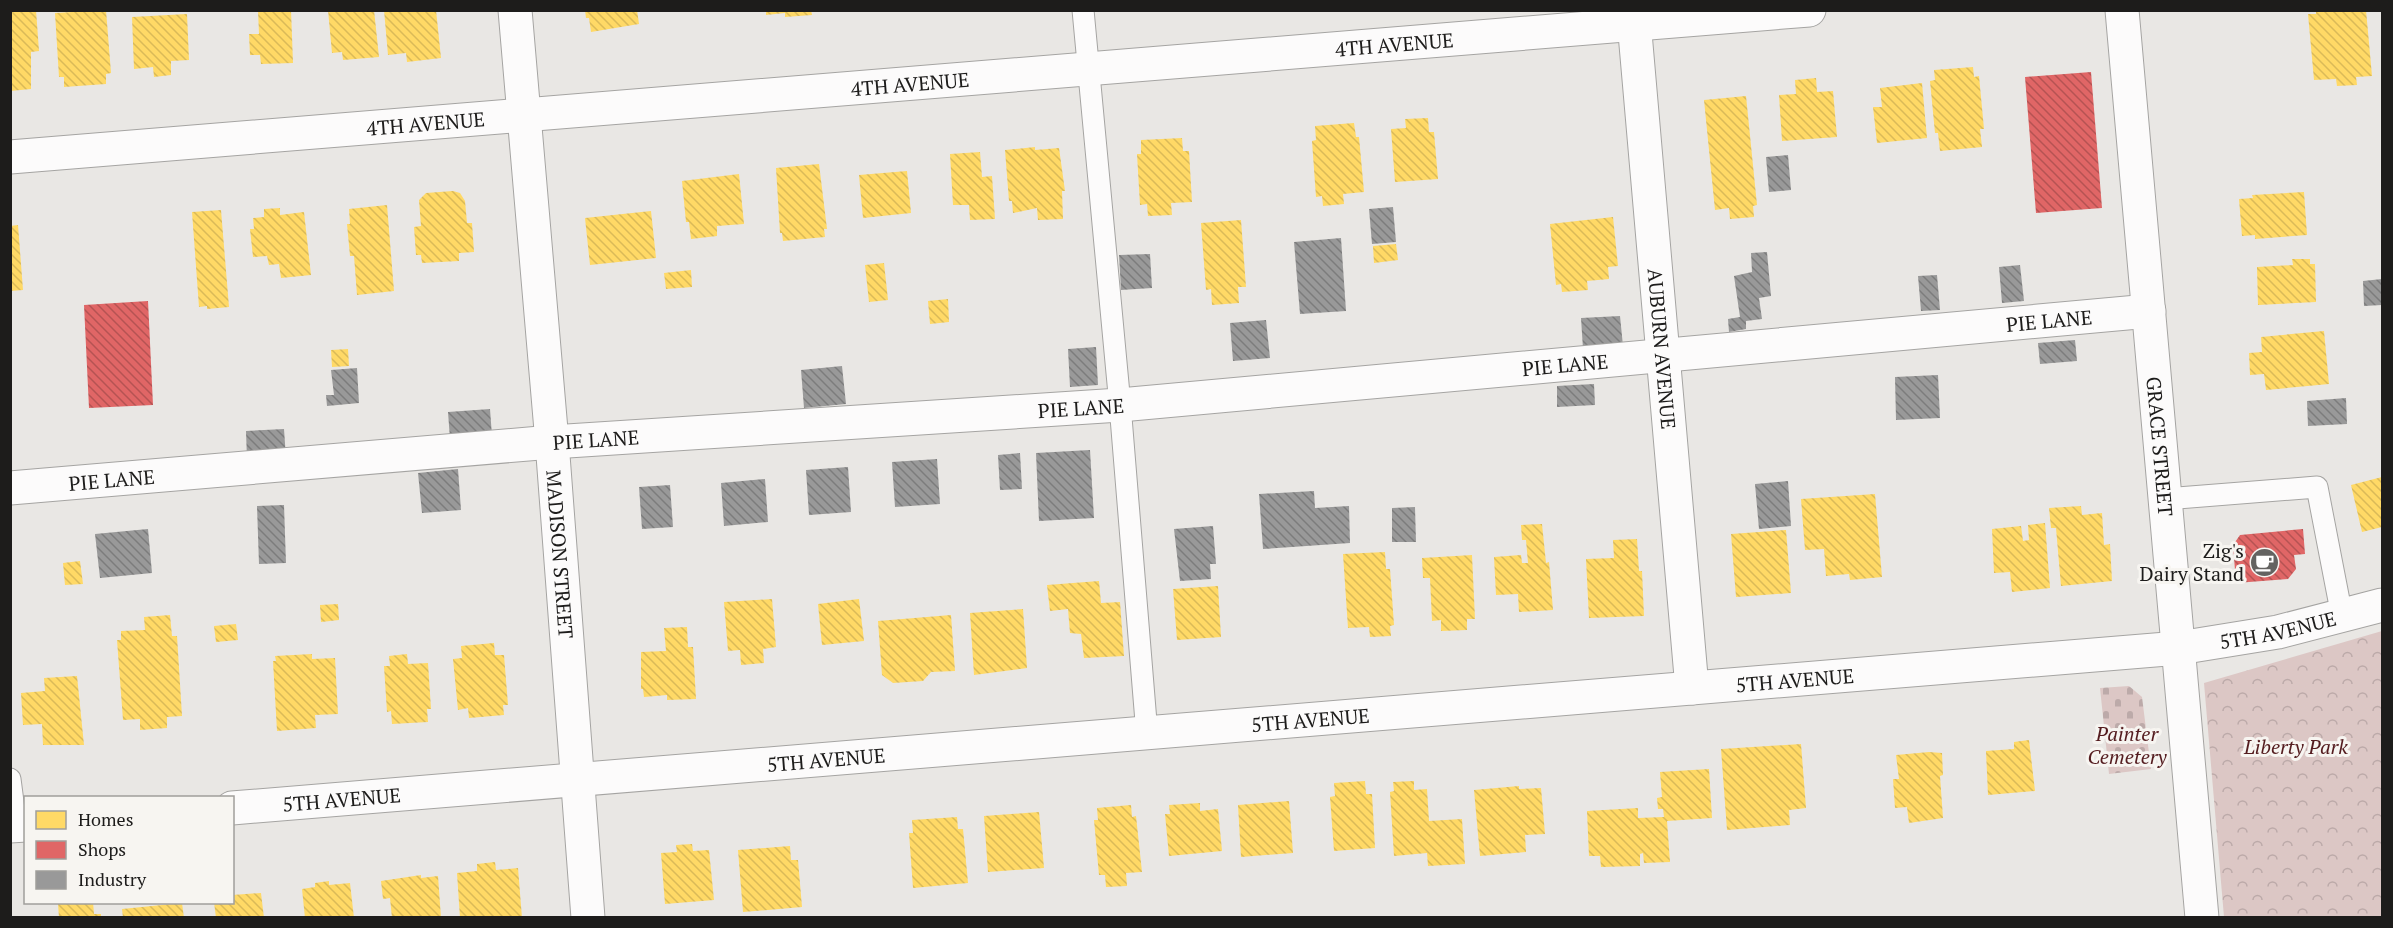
<svg xmlns="http://www.w3.org/2000/svg" width="2393" height="928" viewBox="0 0 2393 928" font-family="'PT Serif',serif">
<style>
.cemetery{fill:url(#cemetery-stones)}
.park{fill:url(#park-crowns)}
.homes{fill:url(#homes-back-hatch)}
.shops{fill:url(#shops-back-hatch)}
.industry{fill:url(#industry-back-hatch)}
.lines{fill:none;stroke-linecap:round;stroke-linejoin:round}
.lane-casing{stroke:#a5a4a2;stroke-width:23}
.street-casing{stroke:#a5a4a2;stroke-width:35}
.secondary-casing{stroke:#a5a4a2;stroke-width:35}
.lane{stroke:#fcfbfb;stroke-width:21}
.street{stroke:#fcfbfb;stroke-width:33}
.secondary{stroke:#fcfbfb;stroke-width:33}
.labels{text-anchor:middle;dominant-baseline:central;stroke-width:6;stroke-linejoin:round;paint-order:stroke}
.street-label{font-size:20px;fill:#1d1c1b;stroke:#f7f5f1}
.poi-label{font-size:20px;fill:#1d1c1b;stroke:#f7f5f1;text-anchor:end}
.park-label{font-size:20px;font-style:italic;fill:#541c1f;stroke:#f7f5f1}
</style>
<defs>
<pattern id="cemetery-stones" width="16" height="16" patternUnits="userSpaceOnUse" patternTransform="scale(1.5)"><rect width="16" height="16" fill="#dcc7c5"/><path d="M2 7V4a2 2 0 0 1 4 0v3zM10 15v-3a2 2 0 0 1 4 0v3z" fill="#bcaaa9"/></pattern>
<pattern id="park-crowns" width="20" height="18" patternUnits="userSpaceOnUse" patternTransform="scale(1.5)"><rect width="20" height="18" fill="#dcc7c5"/><path d="M2 6a3 3 0 1 1 6 0M12 15a3 3 0 1 1 6 0" fill="none" stroke="#bcaaa9"/></pattern>
<pattern id="homes-back-hatch" width="6" height="6" patternUnits="userSpaceOnUse" patternTransform="scale(1.5)"><rect width="6" height="6" fill="#ffd966"/><path d="M-1 5l2 2M0 0l6 6M5-1l2 2" fill="none" stroke="#daba58"/></pattern>
<pattern id="shops-back-hatch" width="6" height="6" patternUnits="userSpaceOnUse" patternTransform="scale(1.5)"><rect width="6" height="6" fill="#e06666"/><path d="M-1 5l2 2M0 0l6 6M5-1l2 2" fill="none" stroke="#b55353"/></pattern>
<pattern id="industry-back-hatch" width="6" height="6" patternUnits="userSpaceOnUse" patternTransform="scale(1.5)"><rect width="6" height="6" fill="#999"/><path d="M-1 5l2 2M0 0l6 6M5-1l2 2" fill="none" stroke="#7c7c7c"/></pattern>
</defs>
<rect width="100%" height="100%" fill="#e9e7e4"/>
<path class="cemetery" d="M 2129,686 L 2142,697 L 2151,769 L 2109,774 L 2100,688 Z"/>
<path class="park" d="M 2382,631 L 2382,917 L 2224,917 L 2204,683 Z"/>
<path class="homes" d="M 10,10 L 36,10 L 39,51 L 31,52 L 31,89 L 10,91 Z
M 106,10 L 111,73 L 106,74 L 106,84 L 64,87 L 64,77 L 59,77 L 55,13 Z
M 258,10 L 291,10 L 293,63 L 261,64 L 260,55 L 250,55 L 249,34 L 259,34 Z
M 328,10 L 374,10 L 379,57 L 343,60 L 342,52 L 332,53 Z
M 384,10 L 436,10 L 441,58 L 407,62 L 406,53 L 388,55 Z
M 585,10 L 637,10 L 639,24 L 591,32 L 589,18 L 586,18 Z
M 766,10 L 811,10 L 812,15 L 785,17 L 785,13 L 766,15 Z
M 2316,10 L 2366,10 L 2372,76 L 2356,77 L 2357,85 L 2337,86 L 2336,79 L 2314,80 L 2308,14 L 2316,14 Z
M 187,14 L 189,60 L 171,61 L 171,75 L 154,77 L 153,67 L 134,69 L 132,17 Z
M 1973,67 L 1974,77 L 1979,76 L 1984,129 L 1980,129 L 1982,147 L 1940,151 L 1938,133 L 1935,133 L 1930,81 L 1935,80 L 1934,70 Z
M 1816,78 L 1817,92 L 1833,91 L 1837,137 L 1782,141 L 1779,95 L 1796,94 L 1795,80 Z
M 1922,83 L 1927,138 L 1877,143 L 1873,107 L 1882,107 L 1880,88 Z
M 1746,96 L 1757,205 L 1753,206 L 1754,217 L 1730,219 L 1729,208 L 1715,210 L 1704,100 Z
M 1428,118 L 1429,132 L 1434,132 L 1438,179 L 1395,182 L 1391,129 L 1406,128 L 1405,119 Z
M 1354,123 L 1356,137 L 1359,137 L 1364,192 L 1343,194 L 1344,204 L 1323,206 L 1322,196 L 1316,197 L 1312,141 L 1316,140 L 1315,126 Z
M 1182,138 L 1183,151 L 1189,151 L 1192,202 L 1171,203 L 1172,215 L 1148,216 L 1147,204 L 1140,205 L 1137,154 L 1141,154 L 1141,140 Z
M 1035,147 L 1035,150 L 1059,148 L 1065,191 L 1062,191 L 1063,219 L 1038,220 L 1037,208 L 1013,213 L 1012,201 L 1009,201 L 1005,150 Z
M 980,152 L 982,177 L 992,176 L 995,219 L 970,220 L 969,205 L 953,205 L 950,154 Z
M 819,164 L 827,229 L 824,229 L 825,237 L 783,241 L 782,233 L 780,233 L 776,168 Z
M 907,171 L 911,213 L 863,218 L 859,175 Z
M 739,174 L 744,224 L 717,226 L 717,236 L 691,239 L 689,222 L 686,222 L 682,181 Z
M 453,191 L 460,193 L 465,201 L 467,223 L 472,223 L 474,252 L 459,253 L 459,261 L 422,263 L 421,255 L 416,255 L 414,227 L 421,226 L 419,200 L 426,193 Z
M 2304,192 L 2307,235 L 2255,239 L 2255,235 L 2242,236 L 2239,199 L 2253,198 L 2252,195 Z
M 387,205 L 394,291 L 357,295 L 354,256 L 350,256 L 347,224 L 350,224 L 349,209 Z
M 280,208 L 280,215 L 304,212 L 311,275 L 281,278 L 279,264 L 269,265 L 267,256 L 253,257 L 250,229 L 254,229 L 253,218 L 264,217 L 264,209 Z
M 221,210 L 229,307 L 207,309 L 207,306 L 199,307 L 192,212 Z
M 651,211 L 656,258 L 590,265 L 585,218 Z
M 1613,217 L 1618,266 L 1608,267 L 1609,279 L 1587,281 L 1588,290 L 1562,292 L 1561,284 L 1556,285 L 1550,224 Z
M 1241,220 L 1246,287 L 1238,287 L 1239,303 L 1212,305 L 1211,289 L 1206,290 L 1201,223 Z
M 18,225 L 23,290 L 10,291 L 10,226 Z
M 1396,244 L 1398,260 L 1374,263 L 1373,246 Z
M 2292,259 L 2310,259 L 2310,264 L 2315,264 L 2316,302 L 2258,305 L 2257,267 L 2293,265 Z
M 884,263 L 888,300 L 869,302 L 865,265 Z
M 691,270 L 692,287 L 666,289 L 664,273 Z
M 948,299 L 949,322 L 930,324 L 928,301 Z
M 2324,331 L 2329,384 L 2266,390 L 2264,374 L 2250,375 L 2249,353 L 2262,352 L 2261,337 Z
M 348,349 L 349,366 L 332,367 L 331,350 Z
M 2382,477 L 2382,527 L 2362,532 L 2351,485 Z
M 1875,494 L 1882,577 L 1850,580 L 1849,574 L 1826,576 L 1824,549 L 1805,550 L 1801,499 Z
M 2081,506 L 2082,515 L 2102,513 L 2104,545 L 2110,544 L 2112,581 L 2061,586 L 2056,528 L 2051,528 L 2049,508 Z
M 2045,523 L 2050,588 L 2012,592 L 2010,572 L 1994,573 L 1992,529 L 2021,526 L 2023,541 L 2029,540 L 2028,525 Z
M 1542,524 L 1546,563 L 1549,562 L 1553,610 L 1519,612 L 1518,594 L 1496,595 L 1494,557 L 1521,555 L 1522,563 L 1528,563 L 1526,540 L 1522,540 L 1521,525 Z
M 1786,530 L 1791,593 L 1736,597 L 1731,534 Z
M 1637,539 L 1639,571 L 1642,571 L 1644,616 L 1589,618 L 1586,559 L 1614,558 L 1613,540 Z
M 1385,552 L 1386,569 L 1390,569 L 1394,625 L 1390,626 L 1391,636 L 1370,637 L 1369,627 L 1348,628 L 1343,554 Z
M 1472,555 L 1475,619 L 1467,619 L 1467,630 L 1441,631 L 1441,620 L 1432,621 L 1430,578 L 1423,578 L 1422,558 Z
M 80,561 L 83,584 L 65,585 L 63,563 Z
M 1099,581 L 1101,603 L 1120,602 L 1124,656 L 1084,658 L 1081,634 L 1070,633 L 1068,609 L 1050,611 L 1047,585 Z
M 1218,586 L 1221,637 L 1177,640 L 1173,589 Z
M 772,599 L 776,647 L 763,649 L 764,663 L 741,665 L 740,650 L 728,651 L 724,602 Z
M 859,599 L 864,641 L 822,645 L 818,604 Z
M 338,604 L 339,620 L 321,622 L 320,605 Z
M 1023,609 L 1027,668 L 974,675 L 970,613 Z
M 170,615 L 172,636 L 177,636 L 182,716 L 167,717 L 167,728 L 140,730 L 140,719 L 123,720 L 117,640 L 121,640 L 121,631 L 145,630 L 144,617 Z
M 951,615 L 955,671 L 931,672 L 923,681 L 893,683 L 882,675 L 878,621 Z
M 236,624 L 238,640 L 216,642 L 214,626 Z
M 687,627 L 688,647 L 693,647 L 696,699 L 667,700 L 667,695 L 644,697 L 643,689 L 641,689 L 641,652 L 666,651 L 664,628 Z
M 494,643 L 495,655 L 504,655 L 508,705 L 503,705 L 504,715 L 469,718 L 468,708 L 458,710 L 453,659 L 462,658 L 461,646 Z
M 312,654 L 312,659 L 335,658 L 338,714 L 315,715 L 316,728 L 277,731 L 273,661 L 276,661 L 275,656 Z
M 407,654 L 408,664 L 428,663 L 431,709 L 427,709 L 428,722 L 392,724 L 391,711 L 387,712 L 384,666 L 390,666 L 389,656 Z
M 77,676 L 84,745 L 43,745 L 42,724 L 23,725 L 21,693 L 45,691 L 44,678 Z
M 2029,740 L 2035,791 L 1988,795 L 1986,751 L 2014,749 L 2014,742 Z
M 1801,744 L 1806,808 L 1789,810 L 1790,825 L 1727,830 L 1721,749 Z
M 1929,752 L 1942,753 L 1943,775 L 1940,776 L 1943,818 L 1909,823 L 1907,807 L 1895,808 L 1893,779 L 1899,779 L 1896,755 Z
M 1709,769 L 1712,818 L 1667,821 L 1670,862 L 1644,863 L 1643,853 L 1640,854 L 1640,866 L 1601,867 L 1600,856 L 1589,856 L 1587,811 L 1638,808 L 1638,818 L 1664,817 L 1663,809 L 1658,809 L 1657,798 L 1662,797 L 1660,772 Z
M 1365,781 L 1366,794 L 1372,794 L 1375,848 L 1334,851 L 1330,797 L 1335,796 L 1334,783 Z
M 1414,781 L 1414,790 L 1427,789 L 1429,821 L 1462,819 L 1465,864 L 1428,866 L 1427,853 L 1394,856 L 1390,792 L 1394,791 L 1393,782 Z
M 1519,786 L 1519,789 L 1541,788 L 1545,834 L 1525,835 L 1526,852 L 1480,856 L 1474,790 Z
M 1289,801 L 1293,853 L 1241,857 L 1238,805 Z
M 1200,803 L 1200,811 L 1218,809 L 1222,851 L 1169,856 L 1165,814 L 1170,814 L 1169,805 Z
M 1131,805 L 1132,817 L 1136,816 L 1142,872 L 1126,873 L 1127,886 L 1106,887 L 1105,875 L 1099,875 L 1094,820 L 1098,820 L 1097,808 Z
M 1039,812 L 1044,868 L 988,872 L 984,816 Z
M 957,817 L 958,829 L 963,829 L 968,883 L 913,888 L 909,833 L 913,833 L 912,820 Z
M 692,844 L 693,851 L 709,850 L 714,900 L 665,904 L 661,853 L 677,852 L 676,845 Z
M 790,846 L 791,860 L 798,860 L 802,907 L 743,912 L 738,850 Z
M 495,862 L 496,870 L 518,868 L 522,918 L 460,918 L 457,873 L 477,871 L 477,864 Z
M 421,875 L 421,878 L 438,876 L 441,918 L 392,918 L 390,898 L 383,899 L 381,881 Z
M 329,881 L 329,885 L 350,883 L 354,918 L 305,918 L 302,889 L 315,887 L 315,883 Z
M 261,893 L 264,918 L 216,918 L 214,902 L 232,902 L 232,895 Z
M 93,902 L 94,914 L 101,914 L 101,918 L 59,918 L 58,903 Z
M 182,903 L 184,918 L 123,918 L 122,909 Z"/>
<path class="shops" d="M 2091,72 L 2102,208 L 2036,213 L 2025,77 Z
M 148,301 L 153,405 L 89,408 L 84,305 Z
M 2303,529 L 2305,554 L 2294,555 L 2296,569 L 2288,579 L 2236,583 L 2233,545 L 2240,535 Z"/>
<path class="industry" d="M 1788,155 L 1791,190 L 1769,192 L 1766,157 Z
M 1393,207 L 1396,242 L 1372,244 L 1369,209 Z
M 1341,238 L 1346,311 L 1300,314 L 1294,242 Z
M 1767,252 L 1771,296 L 1759,298 L 1762,319 L 1746,321 L 1746,329 L 1729,332 L 1728,319 L 1740,317 L 1734,276 L 1752,272 L 1751,253 Z
M 1150,254 L 1152,288 L 1121,290 L 1119,255 Z
M 2020,265 L 2024,301 L 2002,303 L 1999,267 Z
M 1937,275 L 1940,310 L 1921,311 L 1918,276 Z
M 2382,279 L 2382,305 L 2364,306 L 2363,281 Z
M 1620,316 L 1623,346 L 1583,349 L 1581,318 Z
M 1266,320 L 1270,358 L 1233,361 L 1230,323 Z
M 2075,340 L 2077,361 L 2040,364 L 2038,343 Z
M 1096,347 L 1098,385 L 1070,387 L 1068,349 Z
M 842,366 L 846,404 L 804,408 L 801,370 Z
M 357,368 L 359,403 L 327,406 L 326,395 L 334,395 L 331,370 Z
M 1938,375 L 1940,418 L 1896,420 L 1895,377 Z
M 1594,384 L 1595,405 L 1557,407 L 1557,386 Z
M 2346,398 L 2347,424 L 2308,426 L 2307,401 Z
M 490,409 L 492,436 L 450,439 L 448,412 Z
M 284,429 L 286,458 L 247,460 L 246,431 Z
M 1090,450 L 1094,518 L 1039,521 L 1036,453 Z
M 1020,453 L 1022,489 L 1000,490 L 998,455 Z
M 937,459 L 940,504 L 895,507 L 892,462 Z
M 848,467 L 851,512 L 809,515 L 806,470 Z
M 458,469 L 461,510 L 422,513 L 418,473 Z
M 765,479 L 768,522 L 724,526 L 721,483 Z
M 1788,481 L 1791,526 L 1759,529 L 1755,484 Z
M 670,485 L 673,527 L 642,529 L 639,487 Z
M 1314,491 L 1315,508 L 1349,506 L 1350,543 L 1263,549 L 1259,494 Z
M 284,505 L 286,563 L 259,564 L 257,506 Z
M 1415,507 L 1416,542 L 1392,542 L 1392,508 Z
M 1213,526 L 1216,564 L 1210,564 L 1211,579 L 1180,581 L 1174,529 Z
M 148,529 L 152,573 L 100,578 L 95,534 Z"/>
<g class="lines">
<defs>
<path id="lane" d="M 1083,10 L 1120,405 L 1147,734
M 2165,499 L 2317,487 L 2342,616
M 10,779 L 16,825"/>
<g id="street">
<path id="s1" d="M 515,10 L 552,442 L 588,918"/>
<path id="s2" d="M 1633,10 L 1692,688"/>
<path id="s3" d="M 10,157 L 1809,10"/>
<path id="s4" d="M 10,488 L 552,442 L 1120,405 L 2149,311"/>
</g>
<g id="secondary">
<path id="s5" d="M 2122,10 L 2202,918"/>
<path id="s6" d="M 232,808 L 2179,648 L 2278,632 L 2382,605"/>
<path d="M 10,826 L 26,825"/>
</g>
</defs>
<use href="#lane" class="lane-casing"/>
<use href="#street" class="street-casing"/>
<use href="#secondary" class="secondary-casing"/>
<use href="#lane" class="lane"/>
<use href="#street" class="street"/>
<use href="#secondary" class="secondary"/>
</g>
<defs>
<symbol id="cafe-disc" viewBox="-11 -11 22 22"><circle r="9.5" fill="#646361" stroke="#f7f5f1"/><path d="M-5.5-4.5H6V0H3Q3 3.5 0 3.5H-2.5Q-5.5 3.5-5.5 0ZM3-3.2v2h1.7v-2ZM-6 4.5H4V6H-6Z" fill="#fff"/></symbol>
</defs>
<g fill-rule="evenodd">
<use href="#cafe-disc" x="2248" y="546" width="33" height="33"/>
</g>
<g class="labels">
<g class="street-label">
<text stroke="none"><textPath href="#s3" startOffset="1389">4TH AVENUE</textPath></text>
<text stroke="none"><textPath href="#s3" startOffset="903">4TH AVENUE</textPath></text>
<text stroke="none"><textPath href="#s3" startOffset="417">4TH AVENUE</textPath></text>
<text stroke="none"><textPath href="#s4" startOffset="2046">PIE LANE</textPath></text>
<text stroke="none"><textPath href="#s2" startOffset="340">AUBURN AVENUE</textPath></text>
<text stroke="none"><textPath href="#s4" startOffset="1560">PIE LANE</textPath></text>
<text stroke="none"><textPath href="#s4" startOffset="1074">PIE LANE</textPath></text>
<text stroke="none"><textPath href="#s4" startOffset="588">PIE LANE</textPath></text>
<text stroke="none"><textPath href="#s5" startOffset="438">GRACE STREET</textPath></text>
<text stroke="none"><textPath href="#s4" startOffset="102">PIE LANE</textPath></text>
<text stroke="none"><textPath href="#s1" startOffset="546">MADISON STREET</textPath></text>
<text stroke="none"><textPath href="#s6" startOffset="2054">5TH AVENUE</textPath></text>
<text stroke="none"><textPath href="#s6" startOffset="1568">5TH AVENUE</textPath></text>
<text stroke="none"><textPath href="#s6" startOffset="1082">5TH AVENUE</textPath></text>
<text stroke="none"><textPath href="#s6" startOffset="596">5TH AVENUE</textPath></text>
<text stroke="none"><textPath href="#s6" startOffset="110">5TH AVENUE</textPath></text>
</g>
<g class="poi-label">
<text x="2244" y="550">Zig's<tspan x="2244" dy="23">Dairy Stand</tspan></text>
</g>
<g class="park-label">
<text x="2127" y="733">Painter<tspan x="2127" dy="23">Cemetery</tspan></text>
<text x="2296" y="746">Liberty Park</text>
</g>
</g>
<rect width="2393" height="928" fill="none" stroke="#1d1c1b" stroke-width="24"/>
<rect x="24" y="796" width="210" height="108" fill="#f7f5f1" stroke="#a09e9b" stroke-width="1.5"/>
<rect x="36" y="811" width="30" height="18" fill="#ffd966" stroke="#a09e9b" stroke-width="1.5"/>
<text x="78" y="826" font-size="18" fill="#1d1c1b">Homes</text>
<rect x="36" y="841" width="30" height="18" fill="#e06666" stroke="#a09e9b" stroke-width="1.5"/>
<text x="78" y="856" font-size="18" fill="#1d1c1b">Shops</text>
<rect x="36" y="871" width="30" height="18" fill="#999999" stroke="#a09e9b" stroke-width="1.5"/>
<text x="78" y="886" font-size="18" fill="#1d1c1b">Industry</text>
</svg>
